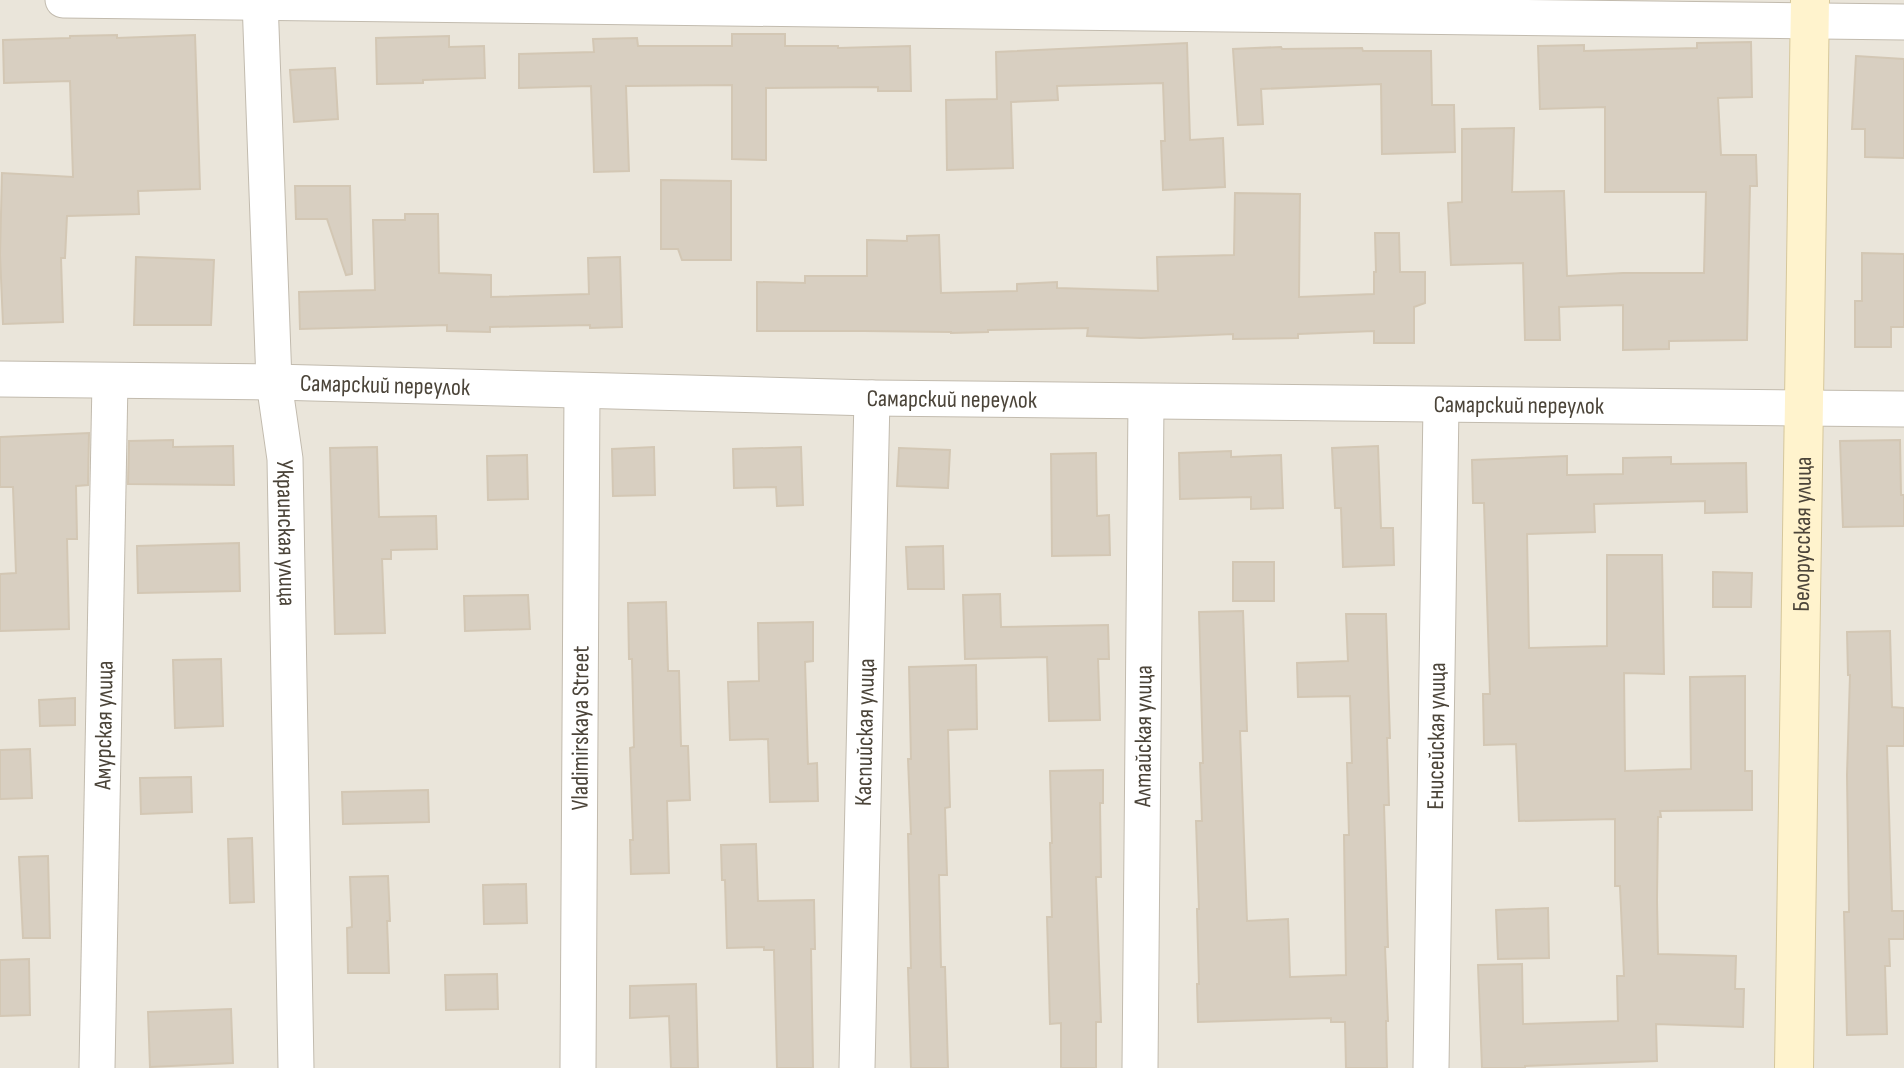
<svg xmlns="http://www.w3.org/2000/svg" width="1904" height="1068" viewBox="0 0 1904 1068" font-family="'Sofia Sans Condensed',sans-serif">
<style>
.residential{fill:#eae5da}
.building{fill:#d8cfc1;stroke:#d3c7b4;stroke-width:2}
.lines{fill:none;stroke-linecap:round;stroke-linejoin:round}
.street-casing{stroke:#c2bbae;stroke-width:37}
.secondary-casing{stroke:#d6c79b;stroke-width:40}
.street{stroke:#fff;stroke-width:35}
.secondary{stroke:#fff3cd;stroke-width:38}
.labels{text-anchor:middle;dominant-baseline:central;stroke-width:5;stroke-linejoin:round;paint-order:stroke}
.street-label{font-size:24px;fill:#4b4439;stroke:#fff}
</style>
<rect width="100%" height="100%" fill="#f6f3ec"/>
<path class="residential" d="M 0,0 L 1904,0 L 1904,1068 L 0,1068 Z"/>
<path class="building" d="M 732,34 L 785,34 L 785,46 L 838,46 L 838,48 L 910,46 L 911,91 L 878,91 L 878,87 L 766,88 L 766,160 L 732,159 L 732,85 L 626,86 L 629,171 L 594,172 L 591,86 L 519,88 L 519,54 L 594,52 L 593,39 L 637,38 L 638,46 L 732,46 Z
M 117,35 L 117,38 L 195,35 L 200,189 L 138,191 L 139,214 L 67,216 L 65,258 L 61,258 L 63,322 L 3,324 L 0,255 L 2,173 L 73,177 L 70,81 L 4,83 L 3,40 L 70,38 L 70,36 Z
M 449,36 L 449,47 L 484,46 L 485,78 L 423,80 L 423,83 L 377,84 L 376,38 Z
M 1751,42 L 1752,97 L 1718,98 L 1721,155 L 1756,155 L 1757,186 L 1750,186 L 1747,340 L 1669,341 L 1669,349 L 1623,350 L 1623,305 L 1559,307 L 1560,340 L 1525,340 L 1523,263 L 1451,265 L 1448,203 L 1462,202 L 1462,129 L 1514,128 L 1512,192 L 1564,191 L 1567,276 L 1623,273 L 1704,273 L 1706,192 L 1605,192 L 1605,107 L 1540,109 L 1538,46 L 1584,45 L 1584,51 L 1697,48 L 1697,43 Z
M 1187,43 L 1190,140 L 1223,138 L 1225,187 L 1163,190 L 1161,141 L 1165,141 L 1163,83 L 1057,86 L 1058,100 L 1011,102 L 1013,168 L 947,170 L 946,100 L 997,99 L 996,52 Z
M 1281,47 L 1282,49 L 1362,48 L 1363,51 L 1431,51 L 1432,105 L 1454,105 L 1455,152 L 1382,154 L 1381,84 L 1261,89 L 1263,124 L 1238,125 L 1233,49 Z
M 1856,56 L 1904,59 L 1904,158 L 1865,157 L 1865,129 L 1852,129 Z
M 335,68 L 338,119 L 294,122 L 290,70 Z
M 661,180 L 731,181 L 731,260 L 682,260 L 678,249 L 661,249 Z
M 295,186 L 350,186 L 352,274 L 346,275 L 327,219 L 296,219 Z
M 1235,193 L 1300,194 L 1299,297 L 1374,294 L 1374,272 L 1376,272 L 1375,233 L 1399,233 L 1400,272 L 1425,272 L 1425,303 L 1414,307 L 1414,343 L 1374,343 L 1374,331 L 1298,334 L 1298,338 L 1233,339 L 1233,334 L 1141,338 L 1087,336 L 1088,328 L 988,330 L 988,332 L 951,333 L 951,332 L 864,331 L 757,331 L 757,282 L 805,283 L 805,276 L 867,276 L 867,240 L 907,241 L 907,236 L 939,235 L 941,293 L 1017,291 L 1017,284 L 1057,282 L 1057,288 L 1158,291 L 1157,257 L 1234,255 Z
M 405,214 L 438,214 L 439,273 L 491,275 L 491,297 L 589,294 L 588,258 L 620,257 L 622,327 L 590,328 L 590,325 L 490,327 L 490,332 L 447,331 L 447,325 L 300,329 L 299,292 L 375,290 L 373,220 L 405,220 Z
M 1862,253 L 1904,254 L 1904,327 L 1891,327 L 1891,347 L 1855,347 L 1855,301 L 1862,301 Z
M 136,257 L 214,260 L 211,325 L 134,325 Z
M 89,433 L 88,485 L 76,486 L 77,539 L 67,539 L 69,629 L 0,631 L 0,574 L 16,573 L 13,487 L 0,487 L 0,437 Z
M 173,440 L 173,447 L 233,446 L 234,485 L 128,484 L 129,441 Z
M 1900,440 L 1901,495 L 1904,495 L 1904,526 L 1843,527 L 1840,441 Z
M 1378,446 L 1381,528 L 1393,528 L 1394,565 L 1343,567 L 1341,508 L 1335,508 L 1332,448 Z
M 377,447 L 379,517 L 436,516 L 437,549 L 391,550 L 391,559 L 382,559 L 385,633 L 335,634 L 330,448 Z
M 654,447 L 655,495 L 613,496 L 612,449 Z
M 801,447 L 803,505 L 777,506 L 776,487 L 734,488 L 733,449 Z
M 899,448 L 950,450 L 948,488 L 897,486 Z
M 1231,451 L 1231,457 L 1281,455 L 1283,508 L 1251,509 L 1251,497 L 1180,499 L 1179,453 Z
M 1096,453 L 1097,516 L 1109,515 L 1110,555 L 1052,556 L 1051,454 Z
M 527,455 L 528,499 L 488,500 L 487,456 Z
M 1567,456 L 1567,475 L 1623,474 L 1623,458 L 1671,457 L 1671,464 L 1746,463 L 1747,512 L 1705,513 L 1705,501 L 1594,504 L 1595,532 L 1527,534 L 1529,648 L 1607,646 L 1607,555 L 1662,555 L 1664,674 L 1624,673 L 1625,771 L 1691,769 L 1690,677 L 1745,676 L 1745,771 L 1752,771 L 1752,810 L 1660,811 L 1661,817 L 1658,817 L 1657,900 L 1658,954 L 1736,956 L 1735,989 L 1744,989 L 1743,1027 L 1656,1024 L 1657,1061 L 1525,1066 L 1525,1068 L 1482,1068 L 1478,965 L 1522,964 L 1523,1024 L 1618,1021 L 1617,976 L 1624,976 L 1620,886 L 1615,886 L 1615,819 L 1519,821 L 1516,744 L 1484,745 L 1483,694 L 1490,694 L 1484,503 L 1473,503 L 1472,460 Z
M 239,543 L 240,591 L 138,593 L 137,546 Z
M 943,546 L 944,589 L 908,589 L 906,547 Z
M 1233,562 L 1274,562 L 1274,601 L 1233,601 Z
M 1713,572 L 1752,573 L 1751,607 L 1713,607 Z
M 1000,594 L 1001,627 L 1108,625 L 1109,659 L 1098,659 L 1100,720 L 1049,721 L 1047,657 L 965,659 L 963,595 Z
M 528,595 L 530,629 L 465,631 L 464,596 Z
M 666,602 L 668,671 L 679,671 L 681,746 L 688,746 L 690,800 L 667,801 L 669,873 L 631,874 L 630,840 L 633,840 L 630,748 L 634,747 L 632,659 L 629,659 L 628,603 Z
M 1243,611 L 1247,731 L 1240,731 L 1247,921 L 1288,919 L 1290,977 L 1346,975 L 1344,835 L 1349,835 L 1347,763 L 1352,763 L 1350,696 L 1298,697 L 1297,663 L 1348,661 L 1346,614 L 1386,614 L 1390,738 L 1387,738 L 1389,805 L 1384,805 L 1388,947 L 1385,947 L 1388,1021 L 1386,1021 L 1387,1068 L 1346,1068 L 1345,1022 L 1331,1022 L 1331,1018 L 1198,1022 L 1197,984 L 1199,984 L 1197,909 L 1199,909 L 1196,821 L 1202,821 L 1200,763 L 1203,763 L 1199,612 Z
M 813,622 L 813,661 L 805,662 L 808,764 L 817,763 L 818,801 L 770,802 L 768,739 L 730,740 L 728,682 L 759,681 L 758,623 Z
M 1890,631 L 1892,707 L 1904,708 L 1904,746 L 1887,746 L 1892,911 L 1904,911 L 1904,939 L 1889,939 L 1890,966 L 1885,966 L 1887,1034 L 1847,1035 L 1844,912 L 1849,912 L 1847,775 L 1850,675 L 1848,675 L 1847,632 Z
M 221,659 L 223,726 L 175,728 L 173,660 Z
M 976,665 L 977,729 L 948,730 L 950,807 L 945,808 L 947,875 L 939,875 L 941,967 L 945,967 L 948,1068 L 911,1068 L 908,968 L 911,968 L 908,834 L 911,834 L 908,759 L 911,759 L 909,667 Z
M 75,698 L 75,725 L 40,726 L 39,700 Z
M 30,749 L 32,798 L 0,799 L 0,750 Z
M 1103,770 L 1103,803 L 1100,803 L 1101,877 L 1096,877 L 1101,1022 L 1096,1022 L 1096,1068 L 1061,1068 L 1061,1023 L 1050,1024 L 1047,917 L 1052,917 L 1050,843 L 1052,843 L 1050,771 Z
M 191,777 L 192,812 L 141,814 L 140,778 Z
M 428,790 L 429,822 L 343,824 L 342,792 Z
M 252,838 L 254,902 L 230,903 L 228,839 Z
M 756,844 L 758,901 L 814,900 L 815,949 L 811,949 L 813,1068 L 777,1068 L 774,950 L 764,950 L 764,947 L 727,948 L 725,880 L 722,880 L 721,845 Z
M 48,856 L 50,938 L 23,938 L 19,857 Z
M 388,876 L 390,921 L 387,921 L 389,973 L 348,973 L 347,928 L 352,927 L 350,877 Z
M 526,884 L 527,923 L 484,924 L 483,885 Z
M 1548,908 L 1549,958 L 1498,959 L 1496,910 Z
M 29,959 L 30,1015 L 0,1016 L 0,960 Z
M 497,974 L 498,1009 L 446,1010 L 445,975 Z
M 696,984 L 698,1068 L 671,1068 L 669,1016 L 630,1018 L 630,986 Z
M 231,1009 L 233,1063 L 150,1067 L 148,1012 Z"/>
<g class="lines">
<defs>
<g id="street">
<path d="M 63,0 L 1904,22"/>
<path id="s1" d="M 260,0 L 274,382 L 285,459 L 296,1068"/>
<path id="s2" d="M 0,379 L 274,382 L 872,398 L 1904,409"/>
<path id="s3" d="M 97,1068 L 110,381"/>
<path id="s4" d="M 578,1068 L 582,391"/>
<path id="s5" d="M 857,1068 L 872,398"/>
<path id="s6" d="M 1140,1068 L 1146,402"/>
<path id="s7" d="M 1431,1068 L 1441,405"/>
</g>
<g id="secondary">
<path id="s8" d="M 1794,1068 L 1810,0"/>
</g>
</defs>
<use href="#street" class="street-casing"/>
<use href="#secondary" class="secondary-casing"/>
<use href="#street" class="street"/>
<use href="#secondary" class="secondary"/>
</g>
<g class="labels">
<g class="street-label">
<text stroke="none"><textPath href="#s2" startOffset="385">Самарский переулок</textPath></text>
<text stroke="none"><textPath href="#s2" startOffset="952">Самарский переулок</textPath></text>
<text stroke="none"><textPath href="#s2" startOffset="1519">Самарский переулок</textPath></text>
<text stroke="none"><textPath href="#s1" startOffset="534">Украинская улица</textPath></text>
<text stroke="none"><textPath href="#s8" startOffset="534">Белорусская улица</textPath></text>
<text stroke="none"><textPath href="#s3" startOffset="343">Амурская улица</textPath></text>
<text stroke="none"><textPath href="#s4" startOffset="340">Vladimirskaya Street</textPath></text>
<text stroke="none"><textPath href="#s5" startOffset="336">Каспийская улица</textPath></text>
<text stroke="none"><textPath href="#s6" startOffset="332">Алтайская улица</textPath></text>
<text stroke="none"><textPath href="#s7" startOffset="332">Енисейская улица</textPath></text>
</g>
</g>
</svg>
